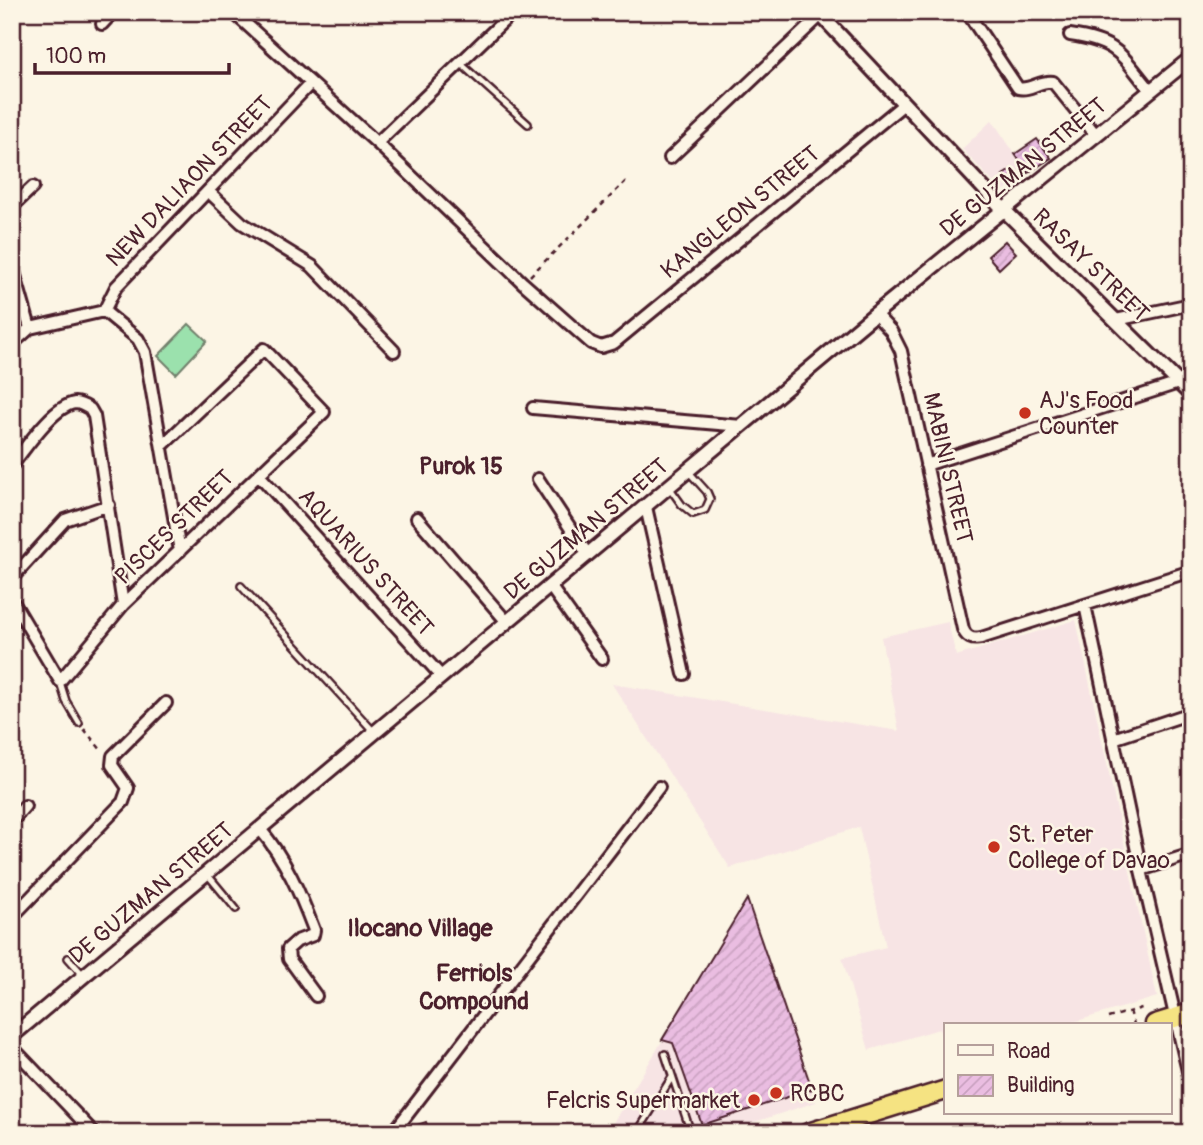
<svg xmlns="http://www.w3.org/2000/svg" width="1203" height="1145" viewBox="0 0 1203 1145" font-family="Pangolin,sans-serif">
<style>
.built{fill:#f7e4e4}
.pitch{fill:#9be1ad;stroke:#72806c;stroke-width:2}
.building{fill:url(#building-hatch);stroke:#4a1f2b;stroke-width:2}
.lines{fill:none;stroke-linecap:round;stroke-linejoin:round}
.service-casing{stroke:#4a1f2b;stroke-width:10}
.minor-casing{stroke:#4a1f2b;stroke-width:16}
.tertiary-casing{stroke:#4a1f2b;stroke-width:18}
.trunk-casing{stroke:#4a1f2b;stroke-width:23}
.path{stroke:#4a1f2b;stroke-width:2.5;stroke-dasharray:5 5;stroke-linecap:butt}
.service{stroke:#fcf5e5;stroke-width:5}
.minor{stroke:#fcf5e5;stroke-width:10}
.tertiary{stroke:#fcf5e5;stroke-width:12}
.trunk{stroke:#f5e382;stroke-width:18}
.poi-dot{fill:#c8321e;stroke:#fcf5e5;stroke-width:2.5}
.labels{text-anchor:middle;dominant-baseline:central;stroke-width:5;stroke-linejoin:round;paint-order:stroke}
.street-label{font-size:23px;fill:#4a1f2b;stroke:#fcf5e5}
.poi-label{font-size:23px;fill:#4a1f2b;stroke:#fcf5e5;text-anchor:start}
.neighbourhood-label{font-size:24px;font-weight:bold;fill:#4a1f2b;stroke:#fcf5e5}
</style>
<defs>
<pattern id="building-hatch" width="6" height="6" patternUnits="userSpaceOnUse" patternTransform="scale(1.75)"><rect width="6" height="6" fill="#eabde1"/><path d="M-1 1l2-2M0 6l6-6M5 7l2-2" fill="none" stroke="#caa2c1"/></pattern>
</defs>
<rect width="100%" height="100%" fill="#fcf5e5"/>
<filter id="ink" filterUnits="userSpaceOnUse"><feTurbulence type="fractalNoise" baseFrequency=".0143" numOctaves="2"/><feDisplacementMap in="SourceGraphic" scale="14" xChannelSelector="R" yChannelSelector="G"/><feConvolveMatrix kernelMatrix="1 2 1 2 8 2 1 2 1" color-interpolation-filters="sRGB"/></filter>
<g filter="url(#ink)">
<path class="built" d="M 992,120 L 1028,173 L 1002,192 L 962,149 Z
M 1076,620 L 1157,997 L 1067,1024 L 946,1024 L 946,1050 L 939,1029 L 869,1050 L 842,958 L 886,947 L 859,827 L 730,868 L 612,684 L 899,731 L 881,637 L 948,622 L 956,656 Z
M 747,899 L 816,1102 L 721,1133 L 607,1133 Z"/>
<path class="pitch" d="M 189,324 L 207,341 L 176,374 L 158,356 Z"/>
<path class="building" d="M 1037,139 L 1051,158 L 1028,173 L 1015,154 Z
M 1012,169 L 1019,178 L 1010,185 L 1003,175 Z
M 1005,241 L 1016,253 L 999,269 L 988,256 Z
M 747,899 L 812,1089 L 702,1125 L 673,1043 L 662,1040 Z
M 426,1122 L 430,1133 L 405,1133 L 408,1128 Z"/>
<g class="lines">
<defs>
<path id="service" d="M 460,63 L 528,124
M 669,487 L 682,505 L 693,514 L 705,510 L 710,499 L 707,492 L 688,471
M 241,586 L 375,733
M 60,682 L 66,701 L 79,723
M 207,874 L 236,909
M 68,958 L 84,976
M 665,1054 L 691,1133
M 637,1133 L 672,1077"/>
<path id="minor" d="M 233,12 L 377,143 L 523,283 L 591,343 L 601,347 L 614,343 L 904,104
M 967,12 L 1018,88 C 1030,91 1040,80 1053,82 L 1096,135
M 102,24 L 113,12
M 1070,35 C 1119,42 1121,55 1151,91
M 377,143 L 513,12
M 670,158 L 821,15
M 208,191 L 242,223 L 312,266 L 394,351
M 12,207 L 33,187
M 12,265 L 30,328
M 104,311 L 116,287 L 310,84
M 104,311 L 138,339 L 145,352 L 180,551
M 875,314 L 891,331 L 901,351 L 963,629 C 966,637 972,640 981,638 L 1191,571
M 1116,320 L 1191,304
M 12,344 L 30,328 L 104,311
M 533,408 L 742,426
M 12,465 C 25,449 53,406 75,403 C 80,403 85,406 90,409 L 94,416 L 123,605
M 926,465 L 1191,379
M 259,475 L 442,677
M 538,479 L 588,555
M 646,507 L 684,674
M 417,518 L 507,622
M 12,578 L 65,520 L 109,505
M 550,586 L 602,659
M 12,600 L 60,681 L 123,605 L 324,412 L 264,349 L 162,446
M 1085,605 L 1141,870 L 1191,1084
M 1113,739 L 1191,713
M 12,821 L 25,806
M 260,829 C 286,860 300,893 314,930 L 313,935 L 297,941 L 288,949 L 289,959 L 316,996
M 1141,870 L 1191,854
M 12,917 L 123,802 L 128,788 L 112,765 L 113,756 L 166,703
M 12,1047 L 94,1133
M 393,1133 L 659,787"/>
<path id="tertiary" d="M 818,12 L 1003,209 L 1191,395
M 12,1036 L 875,314 L 1191,58"/>
<path id="trunk" d="M 1155,1024 L 1191,1013
M 808,1133 L 946,1090"/>
</defs>
<use href="#service" class="service-casing"/>
<use href="#minor" class="minor-casing"/>
<use href="#tertiary" class="tertiary-casing"/>
<use href="#trunk" class="trunk-casing"/>
<path class="path" d="M 530,276 L 627,180
M 84,729 L 102,751
M 1130,1011 L 1134,1024
M 1108,1018 L 1145,1007"/>
<use href="#service" class="service"/>
<use href="#minor" class="minor"/>
<use href="#tertiary" class="tertiary"/>
<use href="#trunk" class="trunk"/>
</g>
</g>
<g class="poi-dot">
<circle cx="1025" cy="413" r="7"/>
<circle cx="994" cy="847" r="7"/>
<circle cx="776" cy="1093" r="7"/>
<circle cx="754" cy="1100" r="7"/>
</g>
<g class="labels">
<g class="street-label">
<text transform="translate(1023 167) rotate(-39)">DE GUZMAN STREET</text>
<text transform="translate(189 181) rotate(-46)">NEW DALIAON STREET</text>
<text transform="translate(740 212) rotate(-39)">KANGLEON STREET</text>
<text transform="translate(1091 265) rotate(44)">RASAY STREET</text>
<text transform="translate(948 468) rotate(77)">MABINI STREET</text>
<text transform="translate(174 527) rotate(-44)">PISCES STREET</text>
<text transform="translate(586 529) rotate(-40)">DE GUZMAN STREET</text>
<text transform="translate(366 562) rotate(48)">AQUARIUS STREET</text>
<text transform="translate(151 893) rotate(-40)">DE GUZMAN STREET</text>
</g>
<g class="poi-label">
<text x="1039" y="400">AJ's Food<tspan x="1039" dy="26">Counter</tspan></text>
<text x="1008" y="834">St. Peter<tspan x="1008" dy="26">College of Davao</tspan></text>
<text x="790" y="1093">RCBC</text>
<text x="740" y="1100" text-anchor="end">Felcris Supermarket</text>
</g>
<g class="neighbourhood-label">
<text x="461" y="466">Purok 15</text>
<text x="420" y="928">Ilocano Village</text>
<text x="474" y="973">Ferriols<tspan x="474" dy="28">Compound</tspan></text>
</g>
</g>
<rect width="1203" height="1145" fill="none" stroke="#fcf5e5" stroke-width="42"/>
<rect x="21" y="21" width="1161" height="1103" fill="none" stroke="#4a1f2b" stroke-width="2.5" filter="url(#ink)"/>
<rect x="944" y="1023" width="228" height="91" fill="#fcf5e5" stroke="#b59f9b" stroke-width="2"/>
<rect x="958" y="1045" width="35" height="10" fill="#fcf5e5" stroke="#b59f9b" stroke-width="2"/>
<text x="1007" y="1058" font-size="21" fill="#4a1f2b">Road</text>
<rect x="958" y="1075" width="35" height="21" fill="url(#building-hatch)" stroke="#b59f9b" stroke-width="2"/>
<text x="1007" y="1092" font-size="21" fill="#4a1f2b">Building</text>
<path d="M35 63v10h194v-10" fill="none" stroke="#4a1f2b" stroke-width="3.5"/>
<text x="46" y="63" font-size="21" fill="#4a1f2b" stroke="#fcf5e5" stroke-width="5" paint-order="stroke">100 m</text>
</svg>
